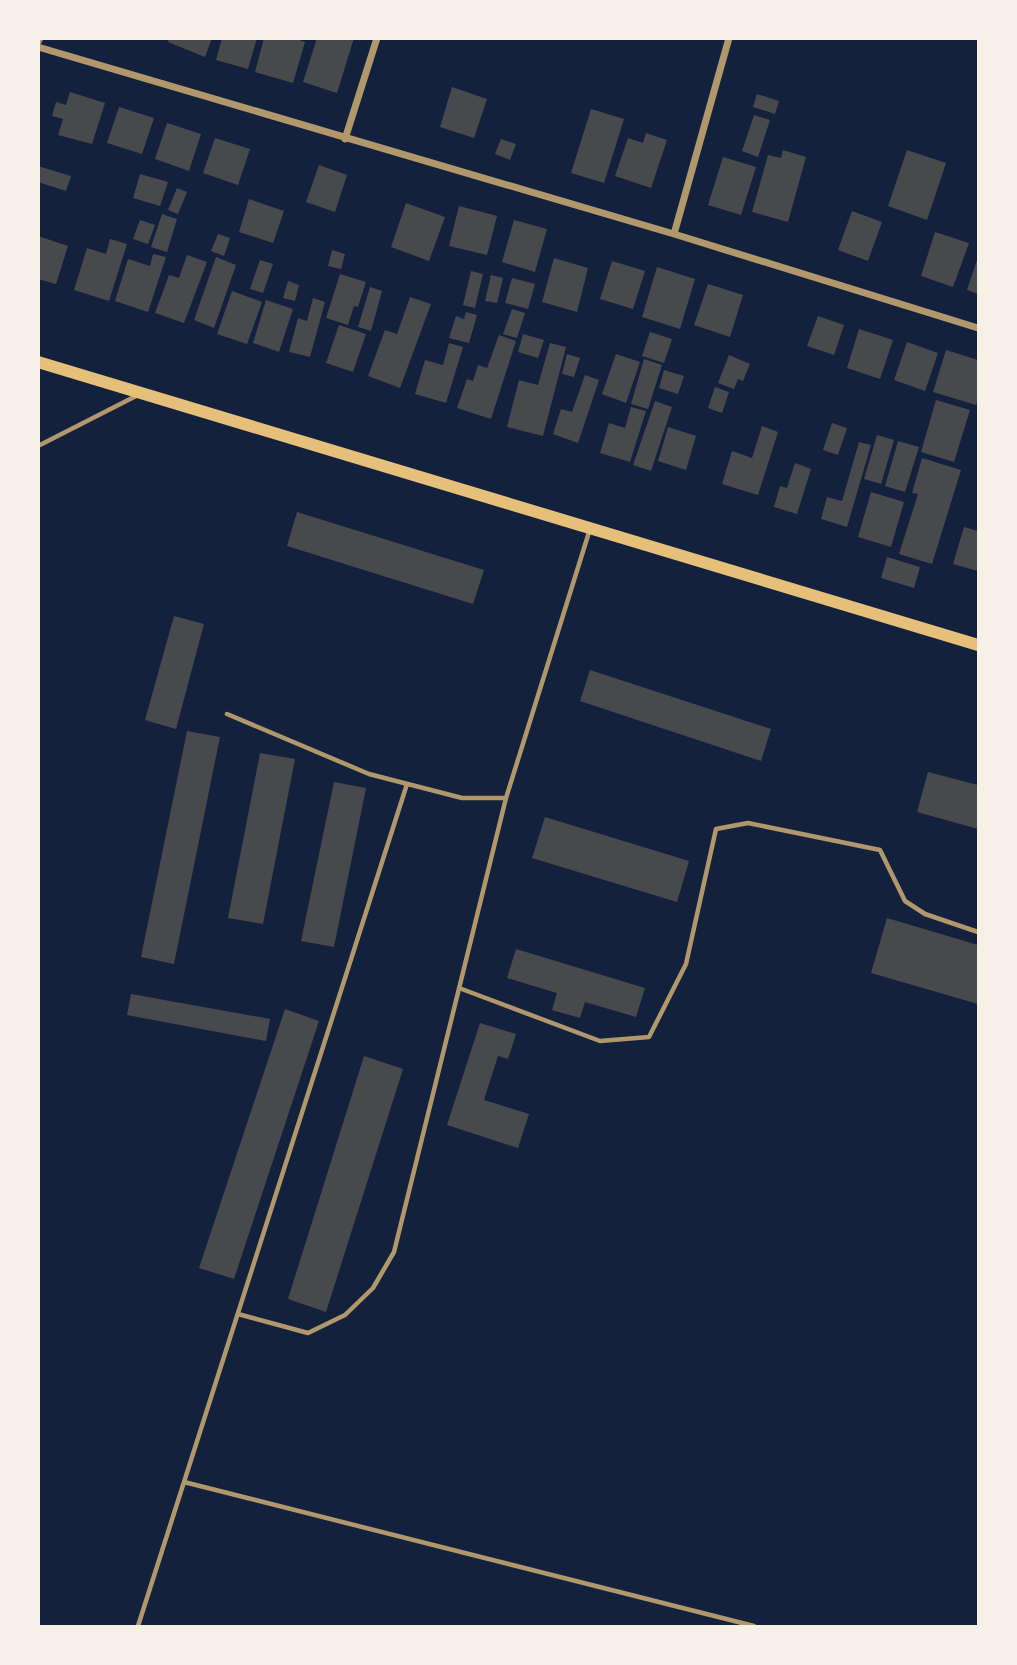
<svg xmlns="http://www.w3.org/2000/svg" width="1017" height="1665" viewBox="0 0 1017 1665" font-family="'IBM Plex Sans',sans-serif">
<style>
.building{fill:#48494c}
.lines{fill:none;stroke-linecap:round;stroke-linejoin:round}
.service{stroke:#b1986c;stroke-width:4.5}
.minor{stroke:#b1986c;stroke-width:7}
.secondary{stroke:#e5c07b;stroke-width:12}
</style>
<rect width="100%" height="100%" fill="#14213d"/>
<path class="building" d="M 169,38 L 212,38 L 205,57 L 168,42 Z
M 222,38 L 257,38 L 248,69 L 216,60 Z
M 264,38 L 293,38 L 305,42 L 293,83 L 255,72 Z
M 317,38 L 354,38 L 337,93 L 303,82 Z
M 452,87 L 487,99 L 474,138 L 440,127 Z
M 70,92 L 105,103 L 92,144 L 58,135 L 63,119 L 52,116 L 56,102 L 66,105 Z
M 757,94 L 779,101 L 775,114 L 753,107 Z
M 119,107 L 154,118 L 142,154 L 107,143 Z
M 591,109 L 624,119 L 604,183 L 571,173 Z
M 754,115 L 770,120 L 758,157 L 742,151 Z
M 167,123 L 201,134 L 189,171 L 155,159 Z
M 646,133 L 667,140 L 651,188 L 615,176 L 628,138 L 643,143 Z
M 215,138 L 250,149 L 238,185 L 203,173 Z
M 501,139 L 516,144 L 510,160 L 495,154 Z
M 783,150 L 806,157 L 788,222 L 752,212 L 768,155 L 781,158 Z
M 907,150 L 946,163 L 927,220 L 888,206 Z
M 723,157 L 756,167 L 741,215 L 708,205 Z
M 319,165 L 347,175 L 335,212 L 306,202 Z
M 38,166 L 71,176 L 66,191 L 38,182 Z
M 140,174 L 168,182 L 160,206 L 133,198 Z
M 177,188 L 187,192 L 178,214 L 168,210 Z
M 249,199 L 284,211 L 273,243 L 239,232 Z
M 406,203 L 445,217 L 429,261 L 391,247 Z
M 459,206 L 497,216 L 487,255 L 449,246 Z
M 852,211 L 882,222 L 868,261 L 838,250 Z
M 162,214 L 177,219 L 167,252 L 151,247 Z
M 140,220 L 155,225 L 148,244 L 133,239 Z
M 514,220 L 547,229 L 535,272 L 502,262 Z
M 935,232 L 969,243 L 953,287 L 921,276 Z
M 218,234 L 230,238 L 224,256 L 211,251 Z
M 38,236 L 68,246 L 56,284 L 38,279 Z
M 110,239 L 127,244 L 109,301 L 74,290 L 87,248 L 106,254 Z
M 332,250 L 345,254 L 341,269 L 328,266 Z
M 153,254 L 166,257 L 148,312 L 115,301 L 128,259 L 150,266 Z
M 187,255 L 207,262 L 184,323 L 155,313 L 169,275 L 179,278 Z
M 216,257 L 236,265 L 214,328 L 194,320 Z
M 978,257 L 978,294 L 967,290 Z
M 554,258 L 588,268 L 577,312 L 542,302 Z
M 260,260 L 273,264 L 263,293 L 250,289 Z
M 612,261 L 645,271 L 633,309 L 600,299 Z
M 657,267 L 695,279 L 680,329 L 642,317 Z
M 471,271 L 483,274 L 475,308 L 463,305 Z
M 340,274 L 366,282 L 358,307 L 354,306 L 348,325 L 326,318 Z
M 491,275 L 503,278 L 497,303 L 485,301 Z
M 512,278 L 535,284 L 528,309 L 505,303 Z
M 288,281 L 299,285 L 295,301 L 283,298 Z
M 708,284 L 743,295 L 730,337 L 694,325 Z
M 370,287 L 382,291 L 371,331 L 358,327 Z
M 232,291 L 262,302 L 247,344 L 217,334 Z
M 410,297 L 431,304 L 400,388 L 368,376 L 385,330 L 397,334 Z
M 313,298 L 325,302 L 310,357 L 289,352 L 298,318 L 307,321 Z
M 266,300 L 293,309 L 279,352 L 253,343 Z
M 512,309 L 525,313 L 517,338 L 503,334 Z
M 466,312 L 477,315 L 469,343 L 449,338 L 456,316 L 464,319 Z
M 818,316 L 844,325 L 834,355 L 807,346 Z
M 339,325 L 366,334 L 353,372 L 326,363 Z
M 859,329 L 893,340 L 880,379 L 847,368 Z
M 650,332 L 672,339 L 664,363 L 642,356 Z
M 523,334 L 544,340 L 538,358 L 518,352 Z
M 499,335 L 516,341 L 491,419 L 457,408 L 467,379 L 473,381 L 478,365 L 487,368 Z
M 907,342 L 938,353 L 925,391 L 894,380 Z
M 449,343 L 463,347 L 446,403 L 415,394 L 425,360 L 443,365 Z
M 550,343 L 566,347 L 543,436 L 507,427 L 519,380 L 538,385 Z
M 946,350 L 978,360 L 978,398 L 976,405 L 933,392 Z
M 567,354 L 580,358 L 574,377 L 562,374 Z
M 616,354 L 640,362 L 626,403 L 602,394 Z
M 729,355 L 750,364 L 743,381 L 738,379 L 734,389 L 718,383 Z
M 644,359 L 662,365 L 648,409 L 631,404 Z
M 664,370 L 684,376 L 678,394 L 659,388 Z
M 585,375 L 599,380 L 578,443 L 553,434 L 561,409 L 572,412 Z
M 715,387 L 729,392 L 722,413 L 708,408 Z
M 936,400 L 970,410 L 954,462 L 921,452 Z
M 655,401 L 672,407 L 651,471 L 633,465 Z
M 631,407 L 646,411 L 630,462 L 600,453 L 609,423 L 625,428 Z
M 832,423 L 847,428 L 838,455 L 823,450 Z
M 762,426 L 778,432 L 758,495 L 722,484 L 732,451 L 752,458 Z
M 668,427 L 696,436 L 686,470 L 658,461 Z
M 877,435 L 894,440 L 881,484 L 864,479 Z
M 898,441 L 919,447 L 905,492 L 885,486 Z
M 859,442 L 871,445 L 847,527 L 821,519 L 827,497 L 842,501 Z
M 922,458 L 961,470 L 932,564 L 899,554 L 918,494 L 912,493 Z
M 795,463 L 811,469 L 797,514 L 774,507 L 780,486 L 787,488 Z
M 871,492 L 904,502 L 891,547 L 858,537 Z
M 297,512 L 484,570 L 473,604 L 287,546 Z
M 964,527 L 978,531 L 978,571 L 953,564 Z
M 887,557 L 920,567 L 914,588 L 881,578 Z
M 174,616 L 204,624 L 176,729 L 145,720 Z
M 590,670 L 771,729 L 761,761 L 580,701 Z
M 187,731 L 220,737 L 174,964 L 141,957 Z
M 260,753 L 295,759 L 263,924 L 228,918 Z
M 928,772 L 978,785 L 978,829 L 917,812 Z
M 334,782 L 366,788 L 334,947 L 301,941 Z
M 545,817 L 689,861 L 677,902 L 532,858 Z
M 887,918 L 978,945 L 978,1004 L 871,973 Z
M 516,949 L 645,988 L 636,1017 L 585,1002 L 580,1018 L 552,1010 L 557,993 L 507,978 Z
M 131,994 L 270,1019 L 266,1041 L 127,1015 Z
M 285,1009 L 319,1021 L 234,1279 L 199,1268 Z
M 480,1023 L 516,1034 L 508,1059 L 498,1056 L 484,1100 L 529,1114 L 518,1148 L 447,1125 Z
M 364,1056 L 403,1069 L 326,1312 L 288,1299 Z"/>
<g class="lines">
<path class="service" d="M 38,446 L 138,395
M 227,714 L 369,774 L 462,798 L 506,798 L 590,529
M 459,988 L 600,1041 L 649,1037 L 686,964 L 716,829 L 748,823 L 880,850 L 905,901 L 925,914 L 978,932
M 238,1314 L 308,1333 L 345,1315 L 373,1288 L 394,1252 L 506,798
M 184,1482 L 754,1626
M 138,1626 L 407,784"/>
<path class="minor" d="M 38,42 L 40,38
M 38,47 L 674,234 L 978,328
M 345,139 L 377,38
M 674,234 L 729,38"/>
<path class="secondary" d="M 38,362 L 978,645"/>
</g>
<rect width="1017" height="1665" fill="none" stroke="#f6f1e7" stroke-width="80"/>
</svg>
